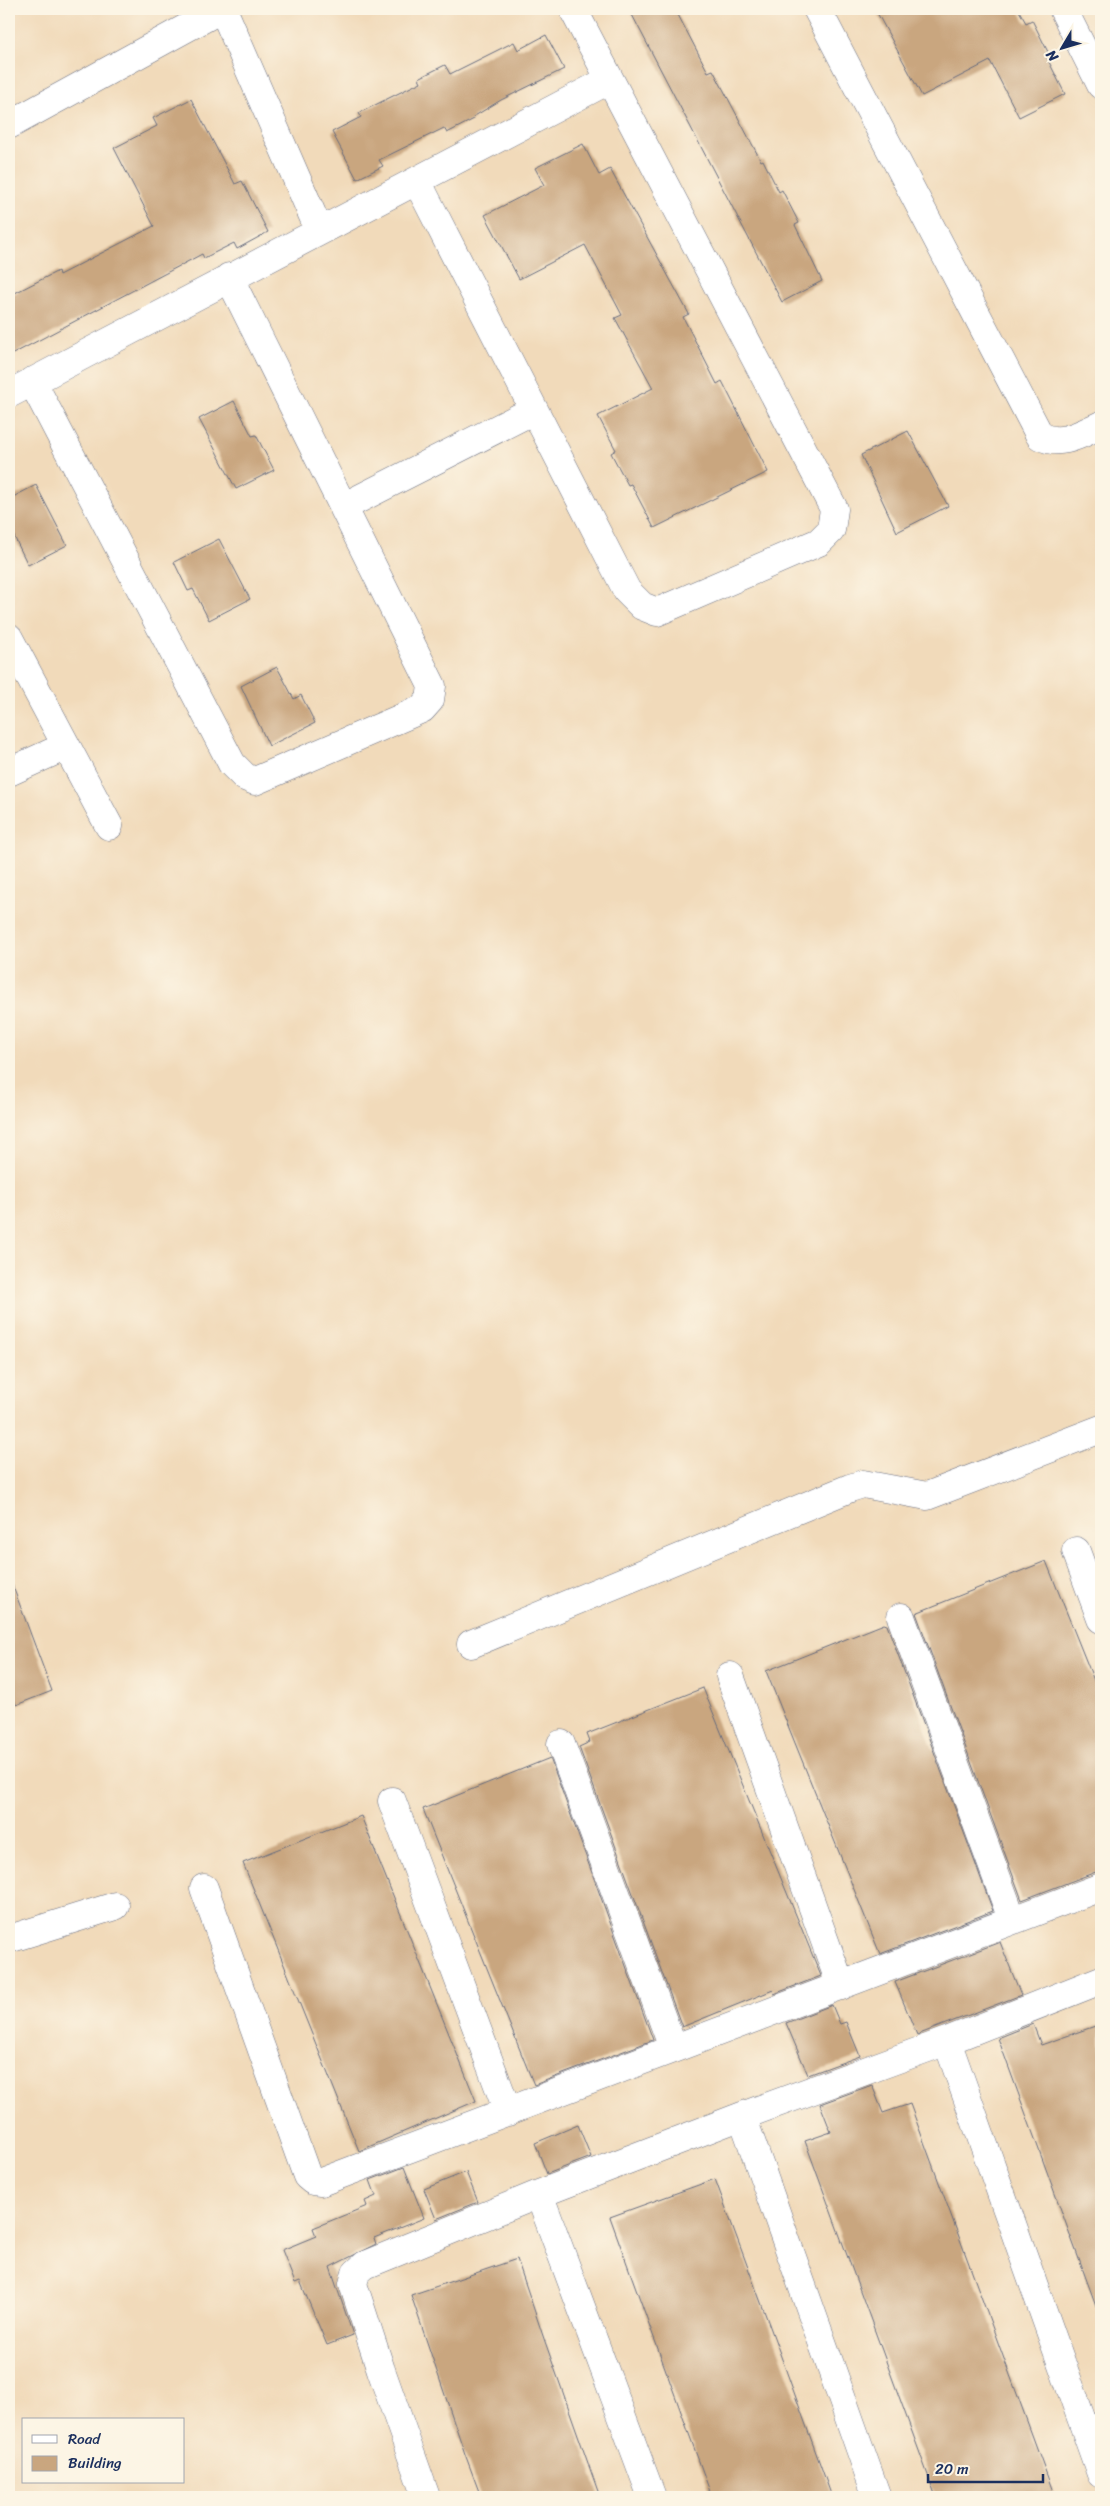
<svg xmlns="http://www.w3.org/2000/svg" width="1110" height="2506" viewBox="0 0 1110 2506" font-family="Sriracha,sans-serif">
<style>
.building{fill:#c9a67f}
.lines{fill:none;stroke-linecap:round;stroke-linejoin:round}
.minor-casing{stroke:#666b7e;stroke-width:29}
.minor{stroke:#fff;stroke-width:28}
</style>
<rect width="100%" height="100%" fill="#fcf5e5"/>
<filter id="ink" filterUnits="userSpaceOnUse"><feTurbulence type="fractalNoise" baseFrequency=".02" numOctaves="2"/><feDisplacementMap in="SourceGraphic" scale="10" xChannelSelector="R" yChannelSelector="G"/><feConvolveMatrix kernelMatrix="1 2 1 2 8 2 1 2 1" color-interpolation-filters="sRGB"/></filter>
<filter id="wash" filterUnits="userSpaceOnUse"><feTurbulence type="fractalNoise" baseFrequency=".0096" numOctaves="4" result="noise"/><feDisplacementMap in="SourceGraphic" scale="20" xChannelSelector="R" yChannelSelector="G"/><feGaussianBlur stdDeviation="1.12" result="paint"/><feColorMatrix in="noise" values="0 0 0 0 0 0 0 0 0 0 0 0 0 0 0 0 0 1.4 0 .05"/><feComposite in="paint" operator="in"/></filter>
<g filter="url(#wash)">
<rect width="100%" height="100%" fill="#f1daba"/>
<g id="blocks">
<path class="building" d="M 629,9 L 675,9 L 708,72 L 713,70 L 761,161 L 763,160 L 779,192 L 782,190 L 799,223 L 795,225 L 822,281 L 782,302 Z
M 875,9 L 1018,9 L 1026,23 L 1032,20 L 1048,52 L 1045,54 L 1065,94 L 1019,117 L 990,61 L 922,96 Z
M 546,35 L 564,69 L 501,100 L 473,117 L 474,119 L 447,133 L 444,128 L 379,160 L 383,166 L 357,179 L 332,132 L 361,117 L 359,113 L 421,82 L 419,78 L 445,65 L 450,74 L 514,42 L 518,50 Z
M 191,99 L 235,184 L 242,181 L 268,232 L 237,249 L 234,243 L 204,258 L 202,254 L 9,356 L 9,296 L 58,271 L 59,275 L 154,226 L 114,148 L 157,126 L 153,118 Z
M 583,144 L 599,175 L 610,169 L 689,314 L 683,317 L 717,384 L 722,381 L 768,472 L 654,528 L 631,484 L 628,485 L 611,453 L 616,450 L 598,416 L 653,388 L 615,318 L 622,315 L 585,245 L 519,279 L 485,215 L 544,185 L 535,168 Z
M 234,401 L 252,436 L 256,435 L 274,470 L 236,489 L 199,419 Z
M 908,431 L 948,506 L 897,532 L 861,455 Z
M 36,485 L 67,545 L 28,565 L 9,526 L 9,499 Z
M 219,539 L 250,599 L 209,620 L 193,589 L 188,591 L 174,562 Z
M 277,667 L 294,699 L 301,695 L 315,723 L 269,746 L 241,686 Z
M 1046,1561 L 1101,1698 L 1101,1870 L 1022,1900 L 916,1613 Z
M 12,1584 L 52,1691 L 16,1705 L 9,1686 L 9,1585 Z
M 884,1624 L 887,1625 L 993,1911 L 880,1954 L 766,1671 Z
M 703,1688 L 821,1976 L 774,1994 L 773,1990 L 682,2027 L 579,1747 L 590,1742 L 587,1734 Z
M 550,1758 L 653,2040 L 534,2085 L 423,1809 Z
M 361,1816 L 476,2101 L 359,2151 L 243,1863 Z
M 1000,1942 L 1021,1995 L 917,2035 L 895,1982 Z
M 832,2005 L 840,2024 L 846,2022 L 860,2056 L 808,2075 L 786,2023 Z
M 1033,2024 L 1041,2045 L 1101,2024 L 1101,2310 L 1098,2311 L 998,2038 Z
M 872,2085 L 883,2113 L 910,2104 L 1055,2497 L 936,2497 L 805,2141 L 831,2132 L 820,2104 Z
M 578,2125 L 591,2157 L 547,2174 L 535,2143 Z
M 404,2167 L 424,2218 L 374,2238 L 376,2244 L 330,2267 L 353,2335 L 327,2345 L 300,2281 L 295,2283 L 282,2250 L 316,2236 L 313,2228 L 367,2206 L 365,2201 L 376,2196 L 370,2180 Z
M 466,2172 L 478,2202 L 436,2219 L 424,2189 Z
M 715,2179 L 779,2351 L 832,2497 L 712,2497 L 610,2217 Z
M 517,2259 L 543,2336 L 600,2497 L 481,2497 L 465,2454 L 411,2295 Z"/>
</g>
</g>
<g filter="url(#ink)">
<use href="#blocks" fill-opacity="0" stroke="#666b7e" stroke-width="1"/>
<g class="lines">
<defs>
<path id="minor" d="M 223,9 L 319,230
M 817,9 L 1040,436 C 1061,447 1081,434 1101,425
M 1063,9 L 1101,85
M 9,125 L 221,9
M 417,181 L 627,591 L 642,606 L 657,612 L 819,542 L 831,530 L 834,509 L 573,9
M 32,381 L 232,764 L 245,777 L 255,781 L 422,709 L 430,700 L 432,686 L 229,277
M 9,394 L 609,80
M 343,507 L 534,410
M 9,638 L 109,826
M 9,772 L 66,746
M 1076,1551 L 1101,1619
M 901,1617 L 1012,1919
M 471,1644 L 850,1488 L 863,1484 L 927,1496 L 1101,1429
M 730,1676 L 841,1986
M 561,1744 L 673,2048
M 392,1801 L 508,2112
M 204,1888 L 307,2176 L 313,2181 L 321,2182 L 1101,1887
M 9,1939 L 115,1906
M 947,2041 L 1101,2474
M 742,2116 L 877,2497
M 539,2194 L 652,2497
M 426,2497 L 381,2370 L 353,2284 L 356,2273 L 365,2265 L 539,2194 L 742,2116 L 947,2041 L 1101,1980"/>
</defs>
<use href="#minor" class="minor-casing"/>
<use href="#minor" class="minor"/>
</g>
</g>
<rect width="1110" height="2506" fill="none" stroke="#fcf5e5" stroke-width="30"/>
<rect x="22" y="2418" width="162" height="65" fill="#fcf5e5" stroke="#a2a6af"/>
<rect x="32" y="2435" width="25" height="8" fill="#ffffff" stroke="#a2a6af"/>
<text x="68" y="2444" font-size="15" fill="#1b2f5e">Road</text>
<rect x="32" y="2456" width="25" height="15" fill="#c9a67f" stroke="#a2a6af"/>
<text x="68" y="2468" font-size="15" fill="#1b2f5e">Building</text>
<g transform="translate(1062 48) rotate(232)" stroke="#fcf5e5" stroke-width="4" paint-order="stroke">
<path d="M0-4L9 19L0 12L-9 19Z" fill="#1b2f5e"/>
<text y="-8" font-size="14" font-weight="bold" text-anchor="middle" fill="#1b2f5e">N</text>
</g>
<path d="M928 2474v8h115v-8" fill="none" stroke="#1b2f5e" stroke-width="2.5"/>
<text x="935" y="2474" font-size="15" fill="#1b2f5e" stroke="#fcf5e5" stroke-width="4" paint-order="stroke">20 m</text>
</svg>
